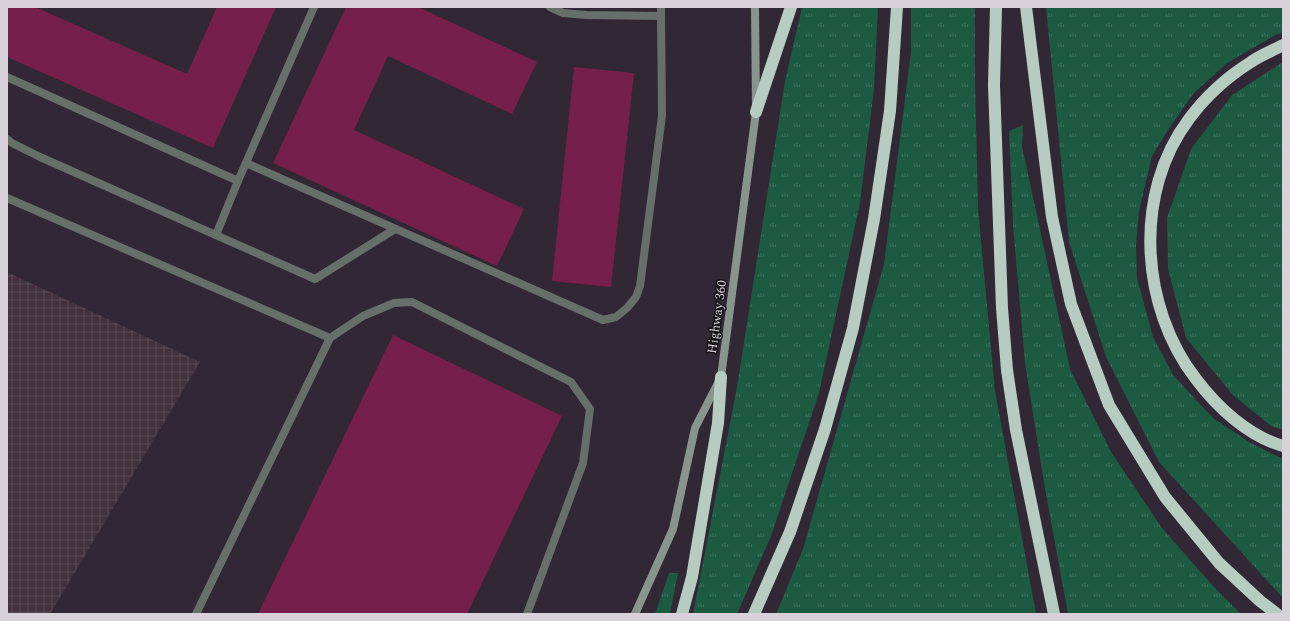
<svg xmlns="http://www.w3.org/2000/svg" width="1290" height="621" viewBox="0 0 1290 621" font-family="Spectral,serif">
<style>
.industrial{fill:url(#industrial-grid)}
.grass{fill:url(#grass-tufts)}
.building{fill:#771f4b}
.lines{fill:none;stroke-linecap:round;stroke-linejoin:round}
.service{stroke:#666f6a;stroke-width:8}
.minor{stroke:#666f6a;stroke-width:8}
.secondary{stroke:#87958d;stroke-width:8}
.motorway{stroke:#b7ccc0;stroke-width:12}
.labels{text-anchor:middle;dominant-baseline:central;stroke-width:3;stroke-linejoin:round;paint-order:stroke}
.street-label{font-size:13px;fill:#d8d1da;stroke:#171218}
</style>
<defs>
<pattern id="industrial-grid" width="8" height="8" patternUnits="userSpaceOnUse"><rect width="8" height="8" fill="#40313d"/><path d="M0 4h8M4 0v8" fill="none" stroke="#5b4e58"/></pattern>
<pattern id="grass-tufts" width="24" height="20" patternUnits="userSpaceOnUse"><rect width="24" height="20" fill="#1c5a42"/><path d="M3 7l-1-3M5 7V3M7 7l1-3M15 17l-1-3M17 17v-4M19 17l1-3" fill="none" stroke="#3c715d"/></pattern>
</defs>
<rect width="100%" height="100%" fill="#322735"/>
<path class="industrial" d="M 7,272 L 200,362 L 50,614 L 7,614 Z"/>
<path class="grass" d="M 802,7 L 878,7 L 874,89 L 860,203 L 819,393 L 771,536 L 737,614 L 693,614 L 737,387 L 785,81 Z
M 911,7 L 975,7 L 975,78 L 978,208 L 995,391 L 1036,614 L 776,614 L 803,549 L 884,264 L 911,52 Z
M 1046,7 L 1283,7 L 1283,33 L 1277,34 L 1227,63 L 1193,94 L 1168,130 L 1152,156 L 1139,211 L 1136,245 L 1137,278 L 1153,337 L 1173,375 L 1213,418 L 1249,442 L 1283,459 L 1283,598 L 1159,462 L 1106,357 L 1069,242 Z
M 1283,62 L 1283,430 L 1271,426 L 1233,395 L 1186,338 L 1168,269 L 1167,218 L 1191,149 L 1232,95 Z
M 1023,125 L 1022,146 L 1070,369 L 1111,452 L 1162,528 L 1213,586 L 1241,614 L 1068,614 L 1044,483 L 1025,363 L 1013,225 L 1009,131 Z
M 669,573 L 678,573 L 670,614 L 655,614 Z"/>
<path class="building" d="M 7,7 L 35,7 L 187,74 L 217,7 L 276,7 L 213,148 L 7,57 Z
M 346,7 L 418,7 L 537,62 L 512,114 L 388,56 L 354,130 L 524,209 L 497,266 L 273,163 Z
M 574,67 L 634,73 L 611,287 L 552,281 Z
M 393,335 L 562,416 L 467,614 L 258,614 Z"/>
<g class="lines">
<path class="service" d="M 550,7 L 563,13 L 586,15 L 661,16 L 661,7
M 7,77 L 238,181
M 7,139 L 12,143 L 40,157 L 315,279 L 395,229
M 246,163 L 603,320 L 616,317 L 627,308 L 636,297 L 640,286 L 662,116 L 661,16
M 7,198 L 330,338 L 196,614
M 330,338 L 363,316 L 394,303 L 412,302 L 571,382 L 590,409 L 583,463 L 527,614"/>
<path class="minor" d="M 216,235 L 238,181 L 314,7"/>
<path class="secondary" d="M 635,614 L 673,529 L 695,428 L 721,377 L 756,112 L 755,7"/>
<path class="motorway" d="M 996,7 L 994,85 L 1002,308 L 1007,370 L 1016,430 L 1054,614
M 1026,7 L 1052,217 L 1071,304 L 1109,405 L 1165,497 L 1219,563 L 1260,601 L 1277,614
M 1283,45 C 1272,51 1261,55 1251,62 C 1227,77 1206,96 1189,119 C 1133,193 1140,307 1196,379 C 1217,407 1248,436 1283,446
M 756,112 L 791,7
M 682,614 L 692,577 L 718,423 L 721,377
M 754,614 L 790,532 L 825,429 L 853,328 L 874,219 L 890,111 L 897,7"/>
</g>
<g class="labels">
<g class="street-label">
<text transform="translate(717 317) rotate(-82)">Highway 360</text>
</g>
</g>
<rect width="1290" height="621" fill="none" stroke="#d8d1da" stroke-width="16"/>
</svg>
